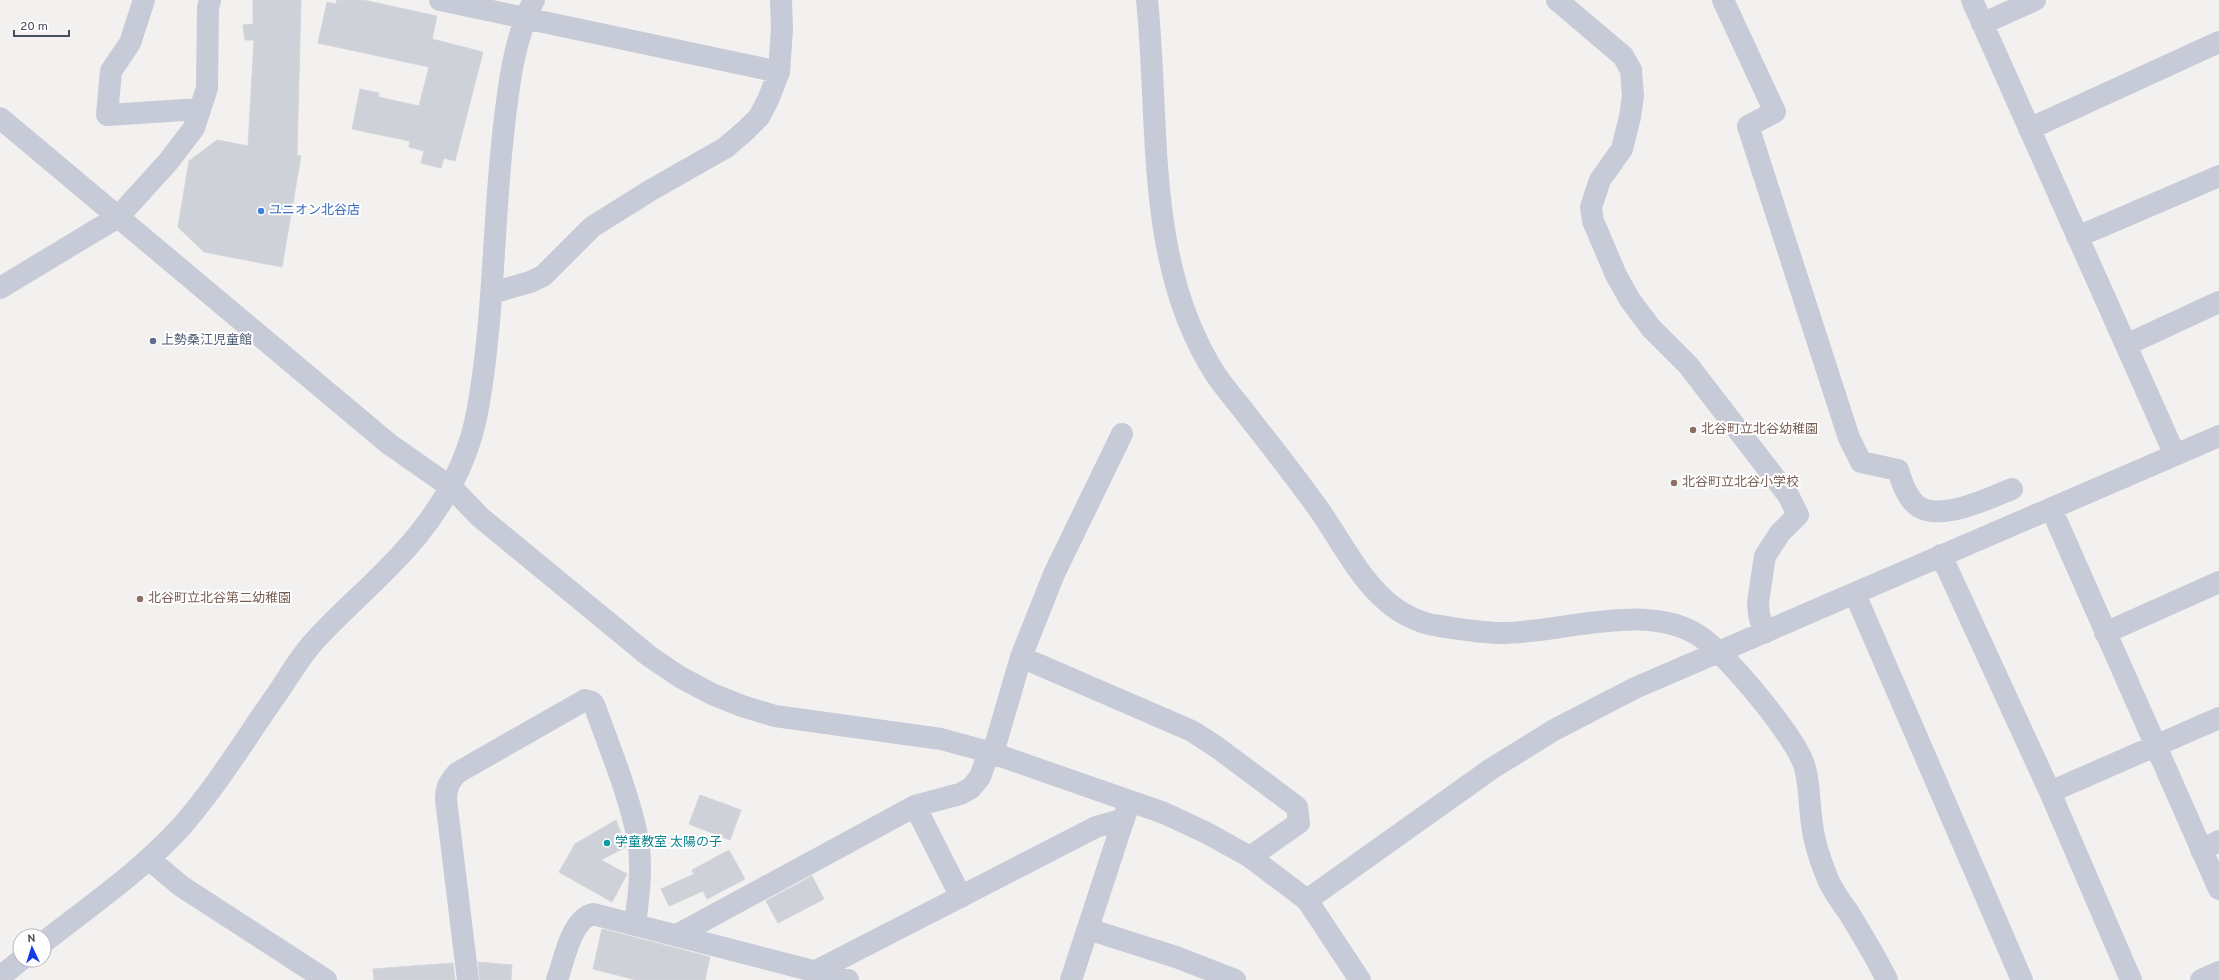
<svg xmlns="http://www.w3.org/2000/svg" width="2219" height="980" viewBox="0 0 2219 980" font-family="Overpass,'Noto Sans JP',sans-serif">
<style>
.building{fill:#cfd1d8;stroke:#d4d4dc}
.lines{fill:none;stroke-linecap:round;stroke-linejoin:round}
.minor{stroke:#c7cbd8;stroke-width:22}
.shop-dot{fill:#3f7fe0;stroke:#fff;stroke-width:1.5}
.service-dot{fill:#5c6f8a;stroke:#fff;stroke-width:1.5}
.education-dot{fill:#8d6e63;stroke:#fff;stroke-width:1.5}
.culture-dot{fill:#0f9aa8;stroke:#fff;stroke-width:1.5}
.labels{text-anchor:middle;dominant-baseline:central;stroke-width:4;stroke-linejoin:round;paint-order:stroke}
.shop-label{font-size:13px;fill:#366cbe;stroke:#fff;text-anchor:start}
.service-label{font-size:13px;fill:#4e5e75;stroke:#fff;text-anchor:start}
.education-label{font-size:13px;fill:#785e54;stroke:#fff;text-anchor:start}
.culture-label{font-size:13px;fill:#0d838f;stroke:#fff;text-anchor:start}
</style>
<rect width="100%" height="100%" fill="#f3f1f0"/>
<path class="building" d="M 253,0 L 301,0 L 297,155 L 301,156 L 282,267 L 204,252 L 178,227 L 189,161 L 217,140 L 248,146 L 254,40 L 245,40 L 243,25 L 253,24 Z
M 337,0 L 363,0 L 437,16 L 432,39 L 483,52 L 455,161 L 444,158 L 441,168 L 421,163 L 424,151 L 409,147 L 410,141 L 352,129 L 360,89 L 379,93 L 378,97 L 419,106 L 429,67 L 318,43 L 327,2 L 336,4 Z
M 700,795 L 741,810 L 730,840 L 689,824 Z
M 616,820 L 626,847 L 601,860 L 627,874 L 612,902 L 559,872 L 575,844 Z
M 729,850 L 745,879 L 707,899 L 703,891 L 669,906 L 661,889 L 694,874 L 692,870 Z
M 812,876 L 824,899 L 778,923 L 766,901 Z
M 602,929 L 710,957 L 705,980 L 636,980 L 593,969 Z
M 478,962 L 512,965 L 511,980 L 480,980 Z
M 453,963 L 455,980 L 374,980 L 373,969 Z"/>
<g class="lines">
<path class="minor" d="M 144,0 L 130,43 L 111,71 L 107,115 L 200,109
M 440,0 L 779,72
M 1147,0 C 1160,125 1144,264 1216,375 C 1226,390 1239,404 1250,419 C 1273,448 1296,478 1318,508 C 1351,555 1376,617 1439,626 C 1460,629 1481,633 1502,633 C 1562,633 1648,600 1701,637 C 1727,655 1798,739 1805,768 C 1810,786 1809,805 1812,824 C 1814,843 1820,860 1827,877 C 1832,890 1841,902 1849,913 C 1862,935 1876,957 1887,980
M 1557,0 L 1623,56 L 1631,70 L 1633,96 L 1630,117 L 1622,149 L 1600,180 L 1591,207 L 1593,221 L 1616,275 L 1630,300 L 1651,328 L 1688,365 L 1788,495 L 1798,515 L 1780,533 L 1765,556 L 1758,602 L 1759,615 L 1764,633
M 1723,0 L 1775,112 L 1748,126 L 1849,438 L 1861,462 L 1898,470 C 1902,482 1907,499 1919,507 C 1943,521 1989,498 2012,489
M 1972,0 L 2175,455
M 1982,24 L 2035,0
M 0,118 L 389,444 L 452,488 L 480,517 L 649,656 L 680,677 L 712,694 L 742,706 L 775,716 L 941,739 L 989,752 L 1164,813 L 1207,833 L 1250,857 L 1307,900 L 1360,980
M 2029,129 L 2219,42
M 2077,237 L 2219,176
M 0,288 L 118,217 L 168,162 L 194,128 L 207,88 L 208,8 L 210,0
M 492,293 L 530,282 L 543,276 L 592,227 L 651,190 L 725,148 L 745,131 L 759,117 L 768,100 L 779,72 L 782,29 L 781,0
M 2126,345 L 2219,302
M 2051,508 L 2219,889
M 1941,555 L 2050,792 L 2131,980
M 1855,594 L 2022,980
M 2105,633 L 2219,582
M 1021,657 L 1192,731 L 1218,748 L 1297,807 L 1299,823 L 1250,857
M 993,753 L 1021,657 L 1054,574 L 1122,434
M 2050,792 L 2219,718
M 915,806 L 961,897
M 2201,850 L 2219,841
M 149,859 L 181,886 L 326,980
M 1307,900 L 1491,769 L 1554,730 L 1635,688 L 2219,436
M 1088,929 L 1176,957 L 1235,980
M 677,935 L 915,806 L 960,794 L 971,788 L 980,777 L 989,752
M 44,942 C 91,905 141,871 181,827 C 218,785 247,736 279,691 C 289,676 299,659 311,645 C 334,618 361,596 386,570 C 432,525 467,472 478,408 C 494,318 493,226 503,135 C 508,91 513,40 534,0
M 816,971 L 1096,827 L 1124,819
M 0,977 L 21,960
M 468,980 L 446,800 C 446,788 449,782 457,773 L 585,700 L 592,702 L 595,707 C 610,749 628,792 637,835 C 643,864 639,895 635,924
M 557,980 C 564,961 571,919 593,914 L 848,980
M 1071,980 L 1128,806
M 2201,980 L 2219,972"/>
</g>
<circle class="shop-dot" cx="261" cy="211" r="4"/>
<circle class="service-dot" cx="153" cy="341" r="4"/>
<g class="education-dot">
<circle cx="1693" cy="430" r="4"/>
<circle cx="1674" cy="483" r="4"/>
<circle cx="140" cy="599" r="4"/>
</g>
<circle class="culture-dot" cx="607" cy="843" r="4"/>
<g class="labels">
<g class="shop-label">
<text x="269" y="211">ユニオン北谷店</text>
</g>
<g class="service-label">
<text x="161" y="341">上勢桑江児童館</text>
</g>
<g class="education-label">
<text x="1701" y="430">北谷町立北谷幼稚園</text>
<text x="1682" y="483">北谷町立北谷小学校</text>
<text x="148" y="599">北谷町立北谷第二幼稚園</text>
</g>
<g class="culture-label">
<text x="615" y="843">学童教室 太陽の子</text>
</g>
</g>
<g transform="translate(32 948) rotate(356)"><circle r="19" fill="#ffffff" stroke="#b6b8bf"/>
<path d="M0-3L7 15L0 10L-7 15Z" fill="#153ce8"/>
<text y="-6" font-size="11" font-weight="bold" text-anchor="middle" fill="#484e5e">N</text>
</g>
<path d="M14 30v6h55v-6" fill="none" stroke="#484e5e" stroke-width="2"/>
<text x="20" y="30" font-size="12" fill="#484e5e" stroke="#ffffff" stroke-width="3" paint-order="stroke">20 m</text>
</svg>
